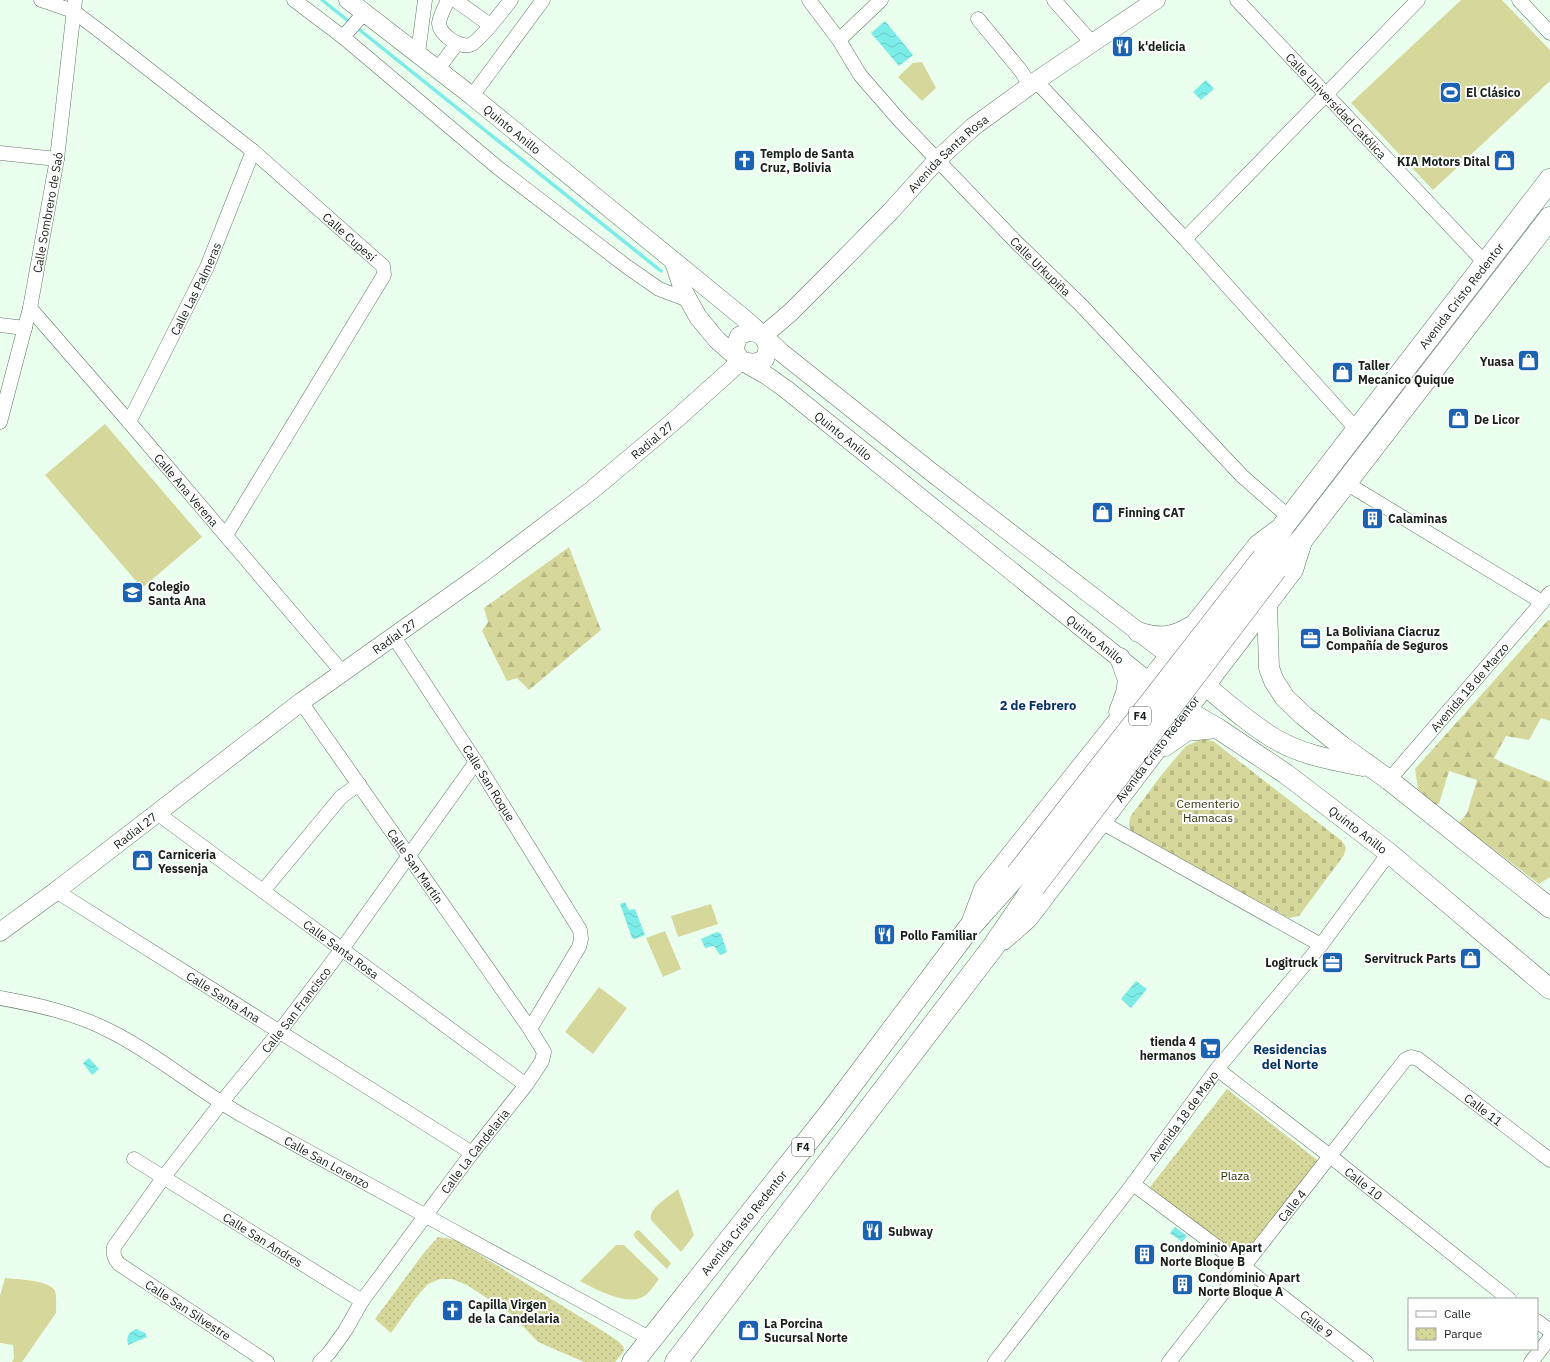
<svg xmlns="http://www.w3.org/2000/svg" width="1550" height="1362" viewBox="0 0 1550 1362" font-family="'IBM Plex Sans',sans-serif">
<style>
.grass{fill:#d6d79a}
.forest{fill:url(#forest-firs)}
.cemetery{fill:url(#cemetery-stones)}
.park{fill:url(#park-dots)}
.water{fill:url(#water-waves)}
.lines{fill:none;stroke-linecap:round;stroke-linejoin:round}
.stream{stroke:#7bece7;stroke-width:3.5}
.minor-casing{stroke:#617665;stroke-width:15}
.tertiary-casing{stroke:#617665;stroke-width:19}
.secondary-casing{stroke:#617665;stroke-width:21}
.trunk-casing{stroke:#617665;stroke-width:23}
.minor{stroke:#fff;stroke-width:14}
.tertiary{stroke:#fff;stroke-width:18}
.secondary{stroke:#fff;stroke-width:20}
.trunk{stroke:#fff;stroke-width:22}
.trunk-bridge-casing{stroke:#617665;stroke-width:23;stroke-linecap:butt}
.trunk-bridge{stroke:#fff;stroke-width:22}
.labels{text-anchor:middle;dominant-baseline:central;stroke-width:4;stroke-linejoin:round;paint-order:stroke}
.shield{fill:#fff;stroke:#5d635e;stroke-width:1}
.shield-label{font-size:11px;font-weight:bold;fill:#172019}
.poi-label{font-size:12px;font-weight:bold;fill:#172019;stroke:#fff;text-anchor:start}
.street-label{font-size:12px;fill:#172019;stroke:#fff}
.park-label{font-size:12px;fill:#32320e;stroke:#fff}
.neighbourhood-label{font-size:13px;font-weight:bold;fill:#033264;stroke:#fff}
</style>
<defs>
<pattern id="forest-firs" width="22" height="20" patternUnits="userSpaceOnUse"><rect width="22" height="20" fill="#d6d79a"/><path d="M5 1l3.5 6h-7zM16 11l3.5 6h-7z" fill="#b7b884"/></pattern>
<pattern id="cemetery-stones" width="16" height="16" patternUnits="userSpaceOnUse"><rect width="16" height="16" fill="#d6d79a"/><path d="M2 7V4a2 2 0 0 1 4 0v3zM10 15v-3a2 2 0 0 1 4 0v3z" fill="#b7b884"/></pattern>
<pattern id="park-dots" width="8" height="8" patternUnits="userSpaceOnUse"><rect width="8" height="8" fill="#d6d79a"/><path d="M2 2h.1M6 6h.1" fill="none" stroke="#b7b884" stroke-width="1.8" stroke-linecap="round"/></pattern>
<pattern id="water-waves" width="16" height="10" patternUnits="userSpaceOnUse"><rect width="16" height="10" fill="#7bece7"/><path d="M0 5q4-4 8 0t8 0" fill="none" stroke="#6acac6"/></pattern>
</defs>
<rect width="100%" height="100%" fill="#ebffef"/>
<path class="grass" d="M 1461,0 L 1502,0 L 1550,50 L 1550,81 L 1433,190 L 1351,103 Z
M 922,62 L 936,88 L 922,101 L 898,77 L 913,63 Z
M 105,424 L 202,537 L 142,588 L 45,475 Z
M 711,904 L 718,924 L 678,937 L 671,916 Z
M 665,931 L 681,969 L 663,977 L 646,938 Z
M 599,987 L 627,1008 L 593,1054 L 565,1032 Z
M 678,1189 L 694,1235 L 681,1252 L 651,1220 C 648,1208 669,1197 678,1189 Z
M 639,1230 L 671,1263 L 667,1269 L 635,1238 L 634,1234 L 636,1231 Z
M 616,1245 L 624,1245 L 659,1279 C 655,1284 651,1290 647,1294 C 630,1309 596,1289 580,1281 Z
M 5,1278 C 16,1279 50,1280 55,1291 C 57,1297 56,1306 56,1313 L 22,1362 L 12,1362 L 14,1358 L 13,1345 L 0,1343 L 0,1296 Z"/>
<path class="forest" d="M 569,547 L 601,630 L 529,690 L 517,678 L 507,681 L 482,631 L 488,622 L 484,608 Z
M 1548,620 L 1550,621 L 1550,721 L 1541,718 L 1529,740 L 1506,736 L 1494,758 L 1503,763 L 1550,782 L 1550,877 L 1539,884 L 1459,823 L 1467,813 L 1477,780 L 1449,771 L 1439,804 L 1435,804 L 1418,789 L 1415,769 Z"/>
<path class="cemetery" d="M 1202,739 L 1213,741 L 1342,841 L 1346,847 L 1344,855 L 1299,916 L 1289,918 L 1132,834 L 1129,826 L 1130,817 L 1163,773 L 1186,746 Z"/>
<path class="park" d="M 1227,1089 L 1321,1163 L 1248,1255 L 1232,1253 L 1150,1187 Z
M 438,1237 L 456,1240 L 595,1326 L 618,1341 L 623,1346 L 624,1351 L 615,1362 L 584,1362 L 538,1342 L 511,1314 L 467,1285 L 452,1279 L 440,1279 L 428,1284 L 415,1299 L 391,1333 L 375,1319 L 423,1254 Z"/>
<path class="water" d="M 885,21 L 913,55 L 899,66 L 871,33 Z
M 1206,80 L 1214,89 L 1201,100 L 1193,92 Z
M 625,902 L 629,910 L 635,909 L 645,935 L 635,939 L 632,938 L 620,904 Z
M 717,932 L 721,934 L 727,952 L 720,955 L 714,946 L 705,948 L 701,939 Z
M 1136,981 L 1147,989 L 1131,1008 L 1121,999 Z
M 89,1058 L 99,1069 L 92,1075 L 83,1063 Z
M 1175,1227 L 1187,1236 L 1182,1242 L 1170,1233 Z
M 136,1329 L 145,1333 L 147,1337 L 128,1345 C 126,1337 128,1333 136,1329 Z"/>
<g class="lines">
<path class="stream" d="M 322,0 L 351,23
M 356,27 L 661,271"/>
<defs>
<g id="minor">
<path id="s1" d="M 41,0 L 73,11 L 101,32 L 253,151 L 383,266 L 384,275 L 226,535"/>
<path d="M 294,0 L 343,37 L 497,167 L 626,266 L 659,289 L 688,300"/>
<path d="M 448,0 C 445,7 440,15 439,23 C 439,35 462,50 472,44 C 483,37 502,11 511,0"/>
<path d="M 455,0 L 490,25"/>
<path id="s2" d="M 809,0 L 839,40 L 860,75 L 901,122 L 1017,243 L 1081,305 L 1242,476 L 1290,518"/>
<path d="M 1054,0 L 1092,43"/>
<path id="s3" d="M 1237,0 L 1485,263"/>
<path d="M 1519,0 L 1550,33"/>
<path d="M 978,19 L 1021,71 L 1030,85"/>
<path d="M 343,37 L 364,13"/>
<path d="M 839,40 L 881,0"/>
<path d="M 418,53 L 425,0"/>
<path d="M 438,69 L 457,43"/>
<path d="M 1036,81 L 1185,239 L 1357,430"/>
<path d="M 472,96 L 543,0"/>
<path d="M 0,153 L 57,159"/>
<path d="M 1185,239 L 1418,0"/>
<path id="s4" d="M 30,308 L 129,422 L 343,673"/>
<path d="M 0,325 L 25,328"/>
<path id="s5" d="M 0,422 L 30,308 L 57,159 L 75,0"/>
<path id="s6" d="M 129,422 L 207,267 L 253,151"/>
<path d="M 1346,483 L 1542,602"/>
<path id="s7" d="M 301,702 L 530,1029"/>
<path id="s8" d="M 1389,780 L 1550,593"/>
<path id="s9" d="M 157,813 L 526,1085"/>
<path d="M 1101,822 L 1321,945"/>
<path id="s10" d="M 56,891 L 472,1153"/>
<path d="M 263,891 L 341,797 L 359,784"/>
<path id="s11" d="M 0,998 C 38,1005 75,1013 110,1031 C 158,1055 200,1092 247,1118 C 382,1192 516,1265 651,1339"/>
<path id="s12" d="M 1217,1069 L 1330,1156 L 1509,1299"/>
<path id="s13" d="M 134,1159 L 362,1301"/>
<path id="s14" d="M 1133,1184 L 1243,1266 L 1366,1362"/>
<path d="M 1537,1321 L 1550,1331"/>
<path id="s15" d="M 267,1362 L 119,1264 C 114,1258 113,1254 114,1247 L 163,1178 L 221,1103 L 280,1031 L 342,949 L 476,762"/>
<path id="s16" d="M 320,1362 L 329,1353 L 345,1331 L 362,1301 L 472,1153 L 526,1085 L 542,1061 L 544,1052 L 530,1029 L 579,947 L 581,939 L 580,930 L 476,762 L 394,637"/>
<path id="s17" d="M 995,1362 L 1133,1184 L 1217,1069 L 1321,945 L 1389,853"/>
<path id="s18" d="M 1169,1362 L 1405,1060 L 1411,1057 L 1418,1059 L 1550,1160"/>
<path d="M 1531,1362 L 1550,1338"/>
</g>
<g id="tertiary">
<path id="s19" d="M 348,0 L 472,96 L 746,320 L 782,353 L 930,471 L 1170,656"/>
<path id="s20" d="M 674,262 L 683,290 L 698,317 L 717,340 L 741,361 L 766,375 L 787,390 L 1149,682"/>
<path id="s21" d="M 763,336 L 791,312 L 835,268 L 891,211 L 937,160 L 973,127 L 1036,81 L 1156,0"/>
<path d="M 741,361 L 734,349 L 739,336 L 750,331 L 763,336"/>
<path id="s22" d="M 0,932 L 56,891 L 301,702 L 480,575 L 592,490 L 673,422 L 741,361 L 754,363 L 765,359 L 768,347 L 763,336"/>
</g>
<g id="secondary">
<path d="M 1267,604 L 1269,668 L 1274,681 L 1285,698 L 1304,716 L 1343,747 L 1389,780 L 1550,908"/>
<path d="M 1138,632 C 1160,639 1172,638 1192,626"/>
<path d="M 1195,677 C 1221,698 1246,722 1275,739 C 1302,755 1333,760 1363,766"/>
<path id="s23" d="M 1176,703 L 1186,710 L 1217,728 L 1286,774 L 1389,853 L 1550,989"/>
<path d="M 1119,712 L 1126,693 L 1128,680 L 1120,658"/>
<path d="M 1165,746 L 1186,731 L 1217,728"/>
<path d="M 971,924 L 984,889 L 1258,545 L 1278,530"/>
<path id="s24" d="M 1003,940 L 1028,918 L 1293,570 L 1303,538"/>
</g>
<g id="trunk">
<path id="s25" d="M 1263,558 L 1284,525 L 1550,180"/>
<path d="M 1276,569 L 1303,538 L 1550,218"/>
<path id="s26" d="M 633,1362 L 830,1113 L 969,928 L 1017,874"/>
<path d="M 676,1362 L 993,947 L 1034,887"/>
</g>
</defs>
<use href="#minor" class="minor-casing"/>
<use href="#tertiary" class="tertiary-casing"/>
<use href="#secondary" class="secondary-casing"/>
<use href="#trunk" class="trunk-casing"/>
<use href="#minor" class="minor"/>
<use href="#tertiary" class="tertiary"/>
<use href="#secondary" class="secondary"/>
<use href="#trunk" class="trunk"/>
<defs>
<path id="trunk-bridge" d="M 1017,874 L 1263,558
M 1034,887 L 1276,569"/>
</defs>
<use href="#trunk-bridge" class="trunk-bridge-casing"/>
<use href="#trunk-bridge" class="trunk-bridge"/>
</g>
<defs>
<symbol id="restaurant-square" viewBox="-11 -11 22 22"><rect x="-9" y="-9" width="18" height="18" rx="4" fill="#1b63b2" stroke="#fff"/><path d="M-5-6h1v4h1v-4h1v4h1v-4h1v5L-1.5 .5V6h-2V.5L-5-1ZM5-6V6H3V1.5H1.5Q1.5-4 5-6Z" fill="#fff"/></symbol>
<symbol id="stadium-square" viewBox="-11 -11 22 22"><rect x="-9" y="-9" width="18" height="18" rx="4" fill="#1b63b2" stroke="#fff"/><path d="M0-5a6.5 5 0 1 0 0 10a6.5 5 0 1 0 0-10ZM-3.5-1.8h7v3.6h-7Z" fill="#fff"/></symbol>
<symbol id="church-square" viewBox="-11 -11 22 22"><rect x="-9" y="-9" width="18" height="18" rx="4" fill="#1b63b2" stroke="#fff"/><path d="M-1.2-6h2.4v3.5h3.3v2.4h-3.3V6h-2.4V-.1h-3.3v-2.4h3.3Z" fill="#fff"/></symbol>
<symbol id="shop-square" viewBox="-11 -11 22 22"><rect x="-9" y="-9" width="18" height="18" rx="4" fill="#1b63b2" stroke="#fff"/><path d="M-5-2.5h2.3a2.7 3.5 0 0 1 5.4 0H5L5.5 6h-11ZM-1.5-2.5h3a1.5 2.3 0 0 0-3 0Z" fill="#fff"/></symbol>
<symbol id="building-square" viewBox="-11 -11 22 22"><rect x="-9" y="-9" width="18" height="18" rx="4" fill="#1b63b2" stroke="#fff"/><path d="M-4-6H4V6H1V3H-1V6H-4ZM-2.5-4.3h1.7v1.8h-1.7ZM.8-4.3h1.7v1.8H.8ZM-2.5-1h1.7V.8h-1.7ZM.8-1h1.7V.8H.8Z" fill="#fff"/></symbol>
<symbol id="school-square" viewBox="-11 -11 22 22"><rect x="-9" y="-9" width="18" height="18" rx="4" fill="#1b63b2" stroke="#fff"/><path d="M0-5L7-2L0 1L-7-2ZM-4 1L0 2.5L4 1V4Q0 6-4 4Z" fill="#fff"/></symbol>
<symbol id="office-square" viewBox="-11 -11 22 22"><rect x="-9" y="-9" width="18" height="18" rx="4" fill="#1b63b2" stroke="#fff"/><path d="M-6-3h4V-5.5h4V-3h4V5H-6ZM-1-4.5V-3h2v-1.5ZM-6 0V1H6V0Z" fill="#fff"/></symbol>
<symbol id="supermarket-square" viewBox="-11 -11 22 22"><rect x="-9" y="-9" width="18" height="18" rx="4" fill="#1b63b2" stroke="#fff"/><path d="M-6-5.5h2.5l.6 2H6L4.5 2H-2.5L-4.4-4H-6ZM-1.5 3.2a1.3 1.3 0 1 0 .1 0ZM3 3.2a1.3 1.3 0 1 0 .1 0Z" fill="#fff"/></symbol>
</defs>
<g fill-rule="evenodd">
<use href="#restaurant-square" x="1110" y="34" width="25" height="25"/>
<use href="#stadium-square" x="1438" y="80" width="25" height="25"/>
<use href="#church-square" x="732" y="148" width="25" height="25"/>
<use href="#shop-square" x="1492" y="148" width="25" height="25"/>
<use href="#shop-square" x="1516" y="348" width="25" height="25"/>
<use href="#shop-square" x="1330" y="360" width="25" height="25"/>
<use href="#shop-square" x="1446" y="406" width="25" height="25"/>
<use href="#shop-square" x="1090" y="500" width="25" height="25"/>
<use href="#building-square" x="1360" y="506" width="25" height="25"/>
<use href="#school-square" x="120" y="580" width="25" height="25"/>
<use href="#office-square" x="1298" y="626" width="25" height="25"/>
<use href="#shop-square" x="130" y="848" width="25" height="25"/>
<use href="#restaurant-square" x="872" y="922" width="25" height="25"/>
<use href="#shop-square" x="1458" y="946" width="25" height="25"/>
<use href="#office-square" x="1320" y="950" width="25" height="25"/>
<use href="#supermarket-square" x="1198" y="1036" width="25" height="25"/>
<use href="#restaurant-square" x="860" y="1218" width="25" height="25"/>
<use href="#building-square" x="1132" y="1242" width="25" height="25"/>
<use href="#building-square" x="1170" y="1272" width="25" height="25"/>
<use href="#church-square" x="440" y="1298" width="25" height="25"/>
<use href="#shop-square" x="736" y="1318" width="25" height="25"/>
</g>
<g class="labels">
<g class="shield">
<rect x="1129" y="707" width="22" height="18" rx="3"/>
<rect x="792" y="1138" width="22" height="18" rx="3"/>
</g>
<g class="shield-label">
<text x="1140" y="716">F4</text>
<text x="803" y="1147">F4</text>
</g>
<g class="poi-label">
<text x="1138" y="46">k'delicia</text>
<text x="1466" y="92">El Clásico</text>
<text x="760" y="153">Templo de Santa<tspan x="760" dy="14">Cruz, Bolivia</tspan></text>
<text x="1490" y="161" text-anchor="end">KIA Motors Dital</text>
<text x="1514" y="361" text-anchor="end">Yuasa</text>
<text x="1358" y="365">Taller<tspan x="1358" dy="14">Mecanico Quique</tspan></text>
<text x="1474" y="419">De Licor</text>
<text x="1118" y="512">Finning CAT</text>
<text x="1388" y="518">Calaminas</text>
<text x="148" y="586">Colegio<tspan x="148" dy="14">Santa Ana</tspan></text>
<text x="1326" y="631">La Boliviana Ciacruz<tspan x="1326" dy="14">Compañía de Seguros</tspan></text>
<text x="158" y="854">Carniceria<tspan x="158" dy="14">Yessenja</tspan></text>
<text x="900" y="935">Pollo Familiar</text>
<text x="1456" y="958" text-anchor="end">Servitruck Parts</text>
<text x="1318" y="962" text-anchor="end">Logitruck</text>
<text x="1196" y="1041" text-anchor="end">tienda 4<tspan x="1196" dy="14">hermanos</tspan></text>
<text x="888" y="1231">Subway</text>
<text x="1160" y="1247">Condominio Apart<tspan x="1160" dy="14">Norte Bloque B</tspan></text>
<text x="1198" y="1277">Condominio Apart<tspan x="1198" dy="14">Norte Bloque A</tspan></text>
<text x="468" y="1304">Capilla Virgen<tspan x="468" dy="14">de la Candelaria</tspan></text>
<text x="764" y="1323">La Porcina<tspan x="764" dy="14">Sucursal Norte</tspan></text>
</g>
<g class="street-label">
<text stroke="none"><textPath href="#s3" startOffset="145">Calle Universidad Católica</textPath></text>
<text stroke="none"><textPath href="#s19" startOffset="209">Quinto Anillo</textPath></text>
<text stroke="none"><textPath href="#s21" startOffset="260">Avenida Santa Rosa</textPath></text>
<text stroke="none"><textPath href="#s5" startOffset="215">Calle Sombrero de Saó</textPath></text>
<text stroke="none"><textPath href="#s1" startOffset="391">Calle Cupesí</textPath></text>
<text stroke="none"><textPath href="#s2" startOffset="354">Calle Urkupiña</textPath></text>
<text stroke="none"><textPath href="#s6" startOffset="149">Calle Las Palmeras</textPath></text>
<text stroke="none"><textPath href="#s25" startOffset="329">Avenida Cristo Redentor</textPath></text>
<text stroke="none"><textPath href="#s20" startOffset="249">Quinto Anillo</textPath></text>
<text stroke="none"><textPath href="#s22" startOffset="817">Radial 27</textPath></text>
<text stroke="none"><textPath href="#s4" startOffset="240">Calle Ana Verena</textPath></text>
<text stroke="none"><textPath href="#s22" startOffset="493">Radial 27</textPath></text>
<text stroke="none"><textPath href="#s20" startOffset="573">Quinto Anillo</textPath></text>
<text stroke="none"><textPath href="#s8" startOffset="123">Avenida 18 de Marzo</textPath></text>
<text stroke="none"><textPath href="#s24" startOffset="246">Avenida Cristo Redentor</textPath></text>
<text transform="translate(489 783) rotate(58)">Calle San Roque</text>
<text stroke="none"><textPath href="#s23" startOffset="222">Quinto Anillo</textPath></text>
<text stroke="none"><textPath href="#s22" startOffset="169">Radial 27</textPath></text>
<text stroke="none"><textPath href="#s7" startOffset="200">Calle San Martín</textPath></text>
<text stroke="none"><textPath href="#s9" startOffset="229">Calle Santa Rosa</textPath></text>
<text stroke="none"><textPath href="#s10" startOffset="198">Calle Santa Ana</textPath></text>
<text stroke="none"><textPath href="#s15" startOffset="495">Calle San Francisco</textPath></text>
<text stroke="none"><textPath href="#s18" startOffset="480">Calle 11</textPath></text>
<text stroke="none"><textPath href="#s17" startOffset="310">Avenida 18 de Mayo</textPath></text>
<text stroke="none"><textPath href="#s16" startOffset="262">Calle La Candelaria</textPath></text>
<text stroke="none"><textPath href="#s11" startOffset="369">Calle San Lorenzo</textPath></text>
<text stroke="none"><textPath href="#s12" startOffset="186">Calle 10</textPath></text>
<text stroke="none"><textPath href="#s18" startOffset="199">Calle 4</textPath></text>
<text stroke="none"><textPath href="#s26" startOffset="178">Avenida Cristo Redentor</textPath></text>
<text stroke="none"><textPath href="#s13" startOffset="152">Calle San Andres</textPath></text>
<text transform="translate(188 1310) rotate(33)">Calle San Silvestre</text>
<text stroke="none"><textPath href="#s14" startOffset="231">Calle 9</textPath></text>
</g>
<g class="park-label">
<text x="1208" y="803">Cementerio<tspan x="1208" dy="14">Hamacas</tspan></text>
<text x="1235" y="1175">Plaza</text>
</g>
<g class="neighbourhood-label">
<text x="1038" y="705">2 de Febrero</text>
<text x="1290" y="1049">Residencias<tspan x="1290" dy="15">del Norte</tspan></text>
</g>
</g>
<rect x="1408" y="1298" width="130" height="52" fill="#ffffff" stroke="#a2a6a3"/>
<rect x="1416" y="1311" width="20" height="6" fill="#ffffff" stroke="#a2a6a3"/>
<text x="1444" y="1318" font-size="12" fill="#172019">Calle</text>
<rect x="1416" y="1328" width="20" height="12" fill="url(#park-dots)" stroke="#a2a6a3"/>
<text x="1444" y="1338" font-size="12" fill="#172019">Parque</text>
</svg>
